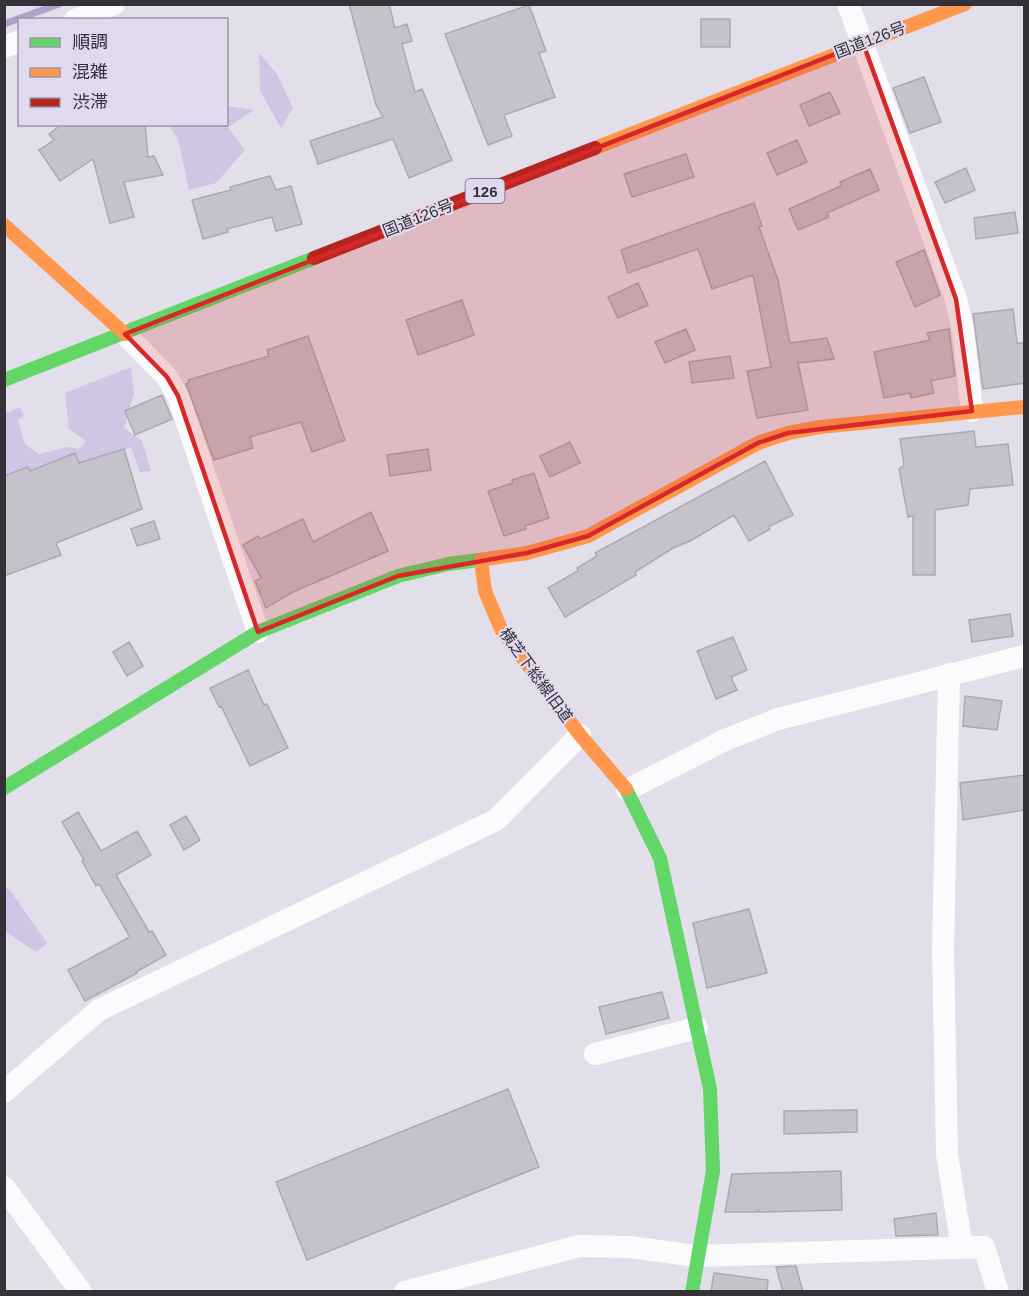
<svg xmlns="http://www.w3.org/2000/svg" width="1029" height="1296" viewBox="0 0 1029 1296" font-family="Arial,'Noto Sans JP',sans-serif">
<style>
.green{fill:#d0c5e4}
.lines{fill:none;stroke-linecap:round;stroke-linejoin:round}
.stream{stroke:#b0a0ca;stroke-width:7}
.building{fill:#c5c2cb;stroke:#aba9b1;stroke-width:1.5}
.street{stroke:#fbfafc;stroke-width:22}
.fast{stroke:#63d668;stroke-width:14}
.slow{stroke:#ff974d;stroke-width:14}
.jam{stroke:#b3261e;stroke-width:14}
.marked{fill:#d62828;fill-opacity:0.2;stroke:#d62828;stroke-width:4.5;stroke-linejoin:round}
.labels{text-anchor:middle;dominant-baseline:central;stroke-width:4.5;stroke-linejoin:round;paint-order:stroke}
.shield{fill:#e1daef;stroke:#686470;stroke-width:1.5}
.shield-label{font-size:15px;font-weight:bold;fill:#343139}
.street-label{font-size:16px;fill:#343139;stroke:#e1daef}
</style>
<rect width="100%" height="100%" fill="#e2dfea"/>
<path class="green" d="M 259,53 L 277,74 L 293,108 L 281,128 L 260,91 Z
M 227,106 L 254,110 L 228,127 L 245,150 L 216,183 L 189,190 L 178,139 L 168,125 L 226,124 Z
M 131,367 L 134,393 L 124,428 L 142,441 L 151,471 L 140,472 L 131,447 L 91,466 L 24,480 L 5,475 L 4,414 L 20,407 L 24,416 L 18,420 L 25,444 L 39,454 L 69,447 L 80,449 L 86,441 L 69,429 L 65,393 Z
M 5,887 L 10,890 L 47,943 L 36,952 L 5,931 Z"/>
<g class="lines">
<path class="stream" d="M 4,24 L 59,4"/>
</g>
<path class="building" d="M 349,4 L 389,4 L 395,28 L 407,24 L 412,41 L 402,44 L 415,92 L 422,89 L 452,160 L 409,178 L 393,139 L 318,164 L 310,141 L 383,117 L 376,105 Z
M 529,5 L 546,51 L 539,53 L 555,97 L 504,115 L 512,136 L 488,145 L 445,34 Z
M 701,19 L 730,19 L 730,47 L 701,47 Z
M 924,77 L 941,122 L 910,133 L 893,88 Z
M 830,92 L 840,113 L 809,126 L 800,105 Z
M 62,124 L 145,124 L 148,157 L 154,156 L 163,175 L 124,182 L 134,217 L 110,223 L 93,159 L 60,181 L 39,150 L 54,140 L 49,134 Z
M 797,140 L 807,162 L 777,175 L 767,153 Z
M 686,154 L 694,177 L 632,197 L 624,174 Z
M 966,168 L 975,190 L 945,203 L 935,182 Z
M 870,169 L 879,190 L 827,213 L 829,217 L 798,230 L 789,209 L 841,186 L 840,182 Z
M 270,176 L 276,190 L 291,186 L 302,224 L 276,231 L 272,217 L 227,229 L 228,232 L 203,239 L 192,200 L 231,190 L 230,187 Z
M 754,203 L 762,226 L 759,227 L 778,280 L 790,343 L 827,338 L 834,359 L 798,363 L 808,410 L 757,418 L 747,371 L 771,367 L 753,275 L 712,289 L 698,249 L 628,273 L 621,250 Z
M 1015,212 L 1018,233 L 976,239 L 974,218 Z
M 924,250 L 940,295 L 915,307 L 896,262 Z
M 638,283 L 648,305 L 618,318 L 608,297 Z
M 462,300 L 474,335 L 418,355 L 406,320 Z
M 1013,309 L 1017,343 L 1024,343 L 1024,383 L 983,389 L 973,314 Z
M 686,329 L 695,350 L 665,363 L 655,342 Z
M 949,329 L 955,376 L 931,381 L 934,393 L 911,398 L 910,393 L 884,398 L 874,352 L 930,340 L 927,333 Z
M 308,336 L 345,440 L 312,452 L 301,422 L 250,437 L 253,448 L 214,460 L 186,384 L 189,383 L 188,380 L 269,356 L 267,350 Z
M 730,356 L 734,378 L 692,383 L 689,362 Z
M 162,395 L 172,419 L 135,435 L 125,411 Z
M 974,431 L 976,447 L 1008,444 L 1013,485 L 970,489 L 968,505 L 935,510 L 935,575 L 913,575 L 913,516 L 908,517 L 899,469 L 904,465 L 900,439 Z
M 570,442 L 580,463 L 550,477 L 540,456 Z
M 124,449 L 142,509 L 56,543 L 61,555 L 4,576 L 4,476 L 28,467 L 30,471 L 75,453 L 79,463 Z
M 428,449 L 431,470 L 390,476 L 387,455 Z
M 765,461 L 793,515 L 768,527 L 770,529 L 749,541 L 734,515 L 690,541 L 673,548 L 635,572 L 636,575 L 565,617 L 548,588 L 578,571 L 577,568 L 597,556 L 595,553 Z
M 534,473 L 549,518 L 525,526 L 526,529 L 504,536 L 488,491 L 513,483 L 512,480 Z
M 371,512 L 388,551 L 293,592 L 266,608 L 255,581 L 261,578 L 243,545 L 258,536 L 260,539 L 303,519 L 313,542 Z
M 154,521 L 160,539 L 137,546 L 131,529 Z
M 1010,614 L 1013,636 L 972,642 L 969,620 Z
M 733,637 L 747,670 L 731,677 L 737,690 L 716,699 L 697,651 Z
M 129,642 L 143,666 L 127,676 L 113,652 Z
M 248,670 L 264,705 L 267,704 L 288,748 L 250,766 L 221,706 L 219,707 L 210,688 Z
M 965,696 L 1002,701 L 997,730 L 963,726 Z
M 1024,775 L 1024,810 L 963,820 L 960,783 Z
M 78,812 L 101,851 L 137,831 L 151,855 L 116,875 L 149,932 L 152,931 L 166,955 L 136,972 L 137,973 L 85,1001 L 68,970 L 130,937 L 99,884 L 96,886 L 82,861 L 84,860 L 62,822 Z
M 186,816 L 200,840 L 184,850 L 170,825 Z
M 749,909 L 767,973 L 707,988 L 693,923 Z
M 662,992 L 669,1018 L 606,1034 L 599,1007 Z
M 508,1089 L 539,1167 L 307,1260 L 276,1182 Z
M 857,1110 L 857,1132 L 784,1134 L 784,1111 Z
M 841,1171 L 842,1210 L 759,1212 L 758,1209 L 758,1212 L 725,1212 L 732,1174 Z
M 936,1213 L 938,1235 L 896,1236 L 894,1219 Z
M 796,1266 L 803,1292 L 783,1292 L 776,1267 Z
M 714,1273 L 768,1280 L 767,1292 L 711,1292 Z"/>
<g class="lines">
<path class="street" d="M 848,4 L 956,299 L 963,330 L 972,411
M 75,20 L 114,4
M 4,47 L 20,41
M 125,334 L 167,377 L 178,396 L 258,632
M 949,674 L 943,950 L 947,1154 L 962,1248
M 627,790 L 725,740 L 778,719 L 1024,656
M 595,1054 L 697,1028
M 4,1092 L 99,1010 L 496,820 L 580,735
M 4,1187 L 81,1292
M 405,1292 L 579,1246 L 630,1247 L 696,1256 L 984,1247 L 998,1292"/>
<path class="fast" d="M 4,380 L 314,258
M 4,788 L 258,632 L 398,576 L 448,564 L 486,559
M 626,789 L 660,858 L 710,1089 L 713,1171 L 692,1292"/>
<path class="slow" d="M 595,148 L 965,4
M 4,225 L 125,334
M 486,559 L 527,553 L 588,536 L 758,443 L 788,433 L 820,427 L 1024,407
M 481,560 L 485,591 L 501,629 L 580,735 L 626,789"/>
<path class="jam" d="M 314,258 L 595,148"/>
</g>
<path class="marked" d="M 863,43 L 956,299 L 972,411 L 788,433 L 758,443 L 588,536 L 527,553 L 398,576 L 258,632 L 178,396 L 167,377 L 125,334 Z"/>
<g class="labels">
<rect class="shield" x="465.5" y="179" width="39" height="24" rx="4.5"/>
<g class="shield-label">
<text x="485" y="191">126</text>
</g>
<g class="street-label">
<text transform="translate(870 40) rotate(-21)">国道126号</text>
<text transform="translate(418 218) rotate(-22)">国道126号</text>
<text transform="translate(536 675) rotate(54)">横芝下総線旧道</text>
</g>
</g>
<rect width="1029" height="1296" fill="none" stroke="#343139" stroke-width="12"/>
<rect x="18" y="18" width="210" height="108" fill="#e1daef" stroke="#9c96a6" stroke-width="1.5"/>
<rect x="30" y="38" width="30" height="9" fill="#63d668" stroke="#9c96a6" stroke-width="1.5"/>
<text x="72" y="48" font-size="18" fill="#343139">順調</text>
<rect x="30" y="68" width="30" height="9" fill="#ff974d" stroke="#9c96a6" stroke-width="1.5"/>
<text x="72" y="78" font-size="18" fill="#343139">混雑</text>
<rect x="30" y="98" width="30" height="9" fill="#b3261e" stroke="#9c96a6" stroke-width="1.5"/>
<text x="72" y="108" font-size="18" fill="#343139">渋滞</text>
</svg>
